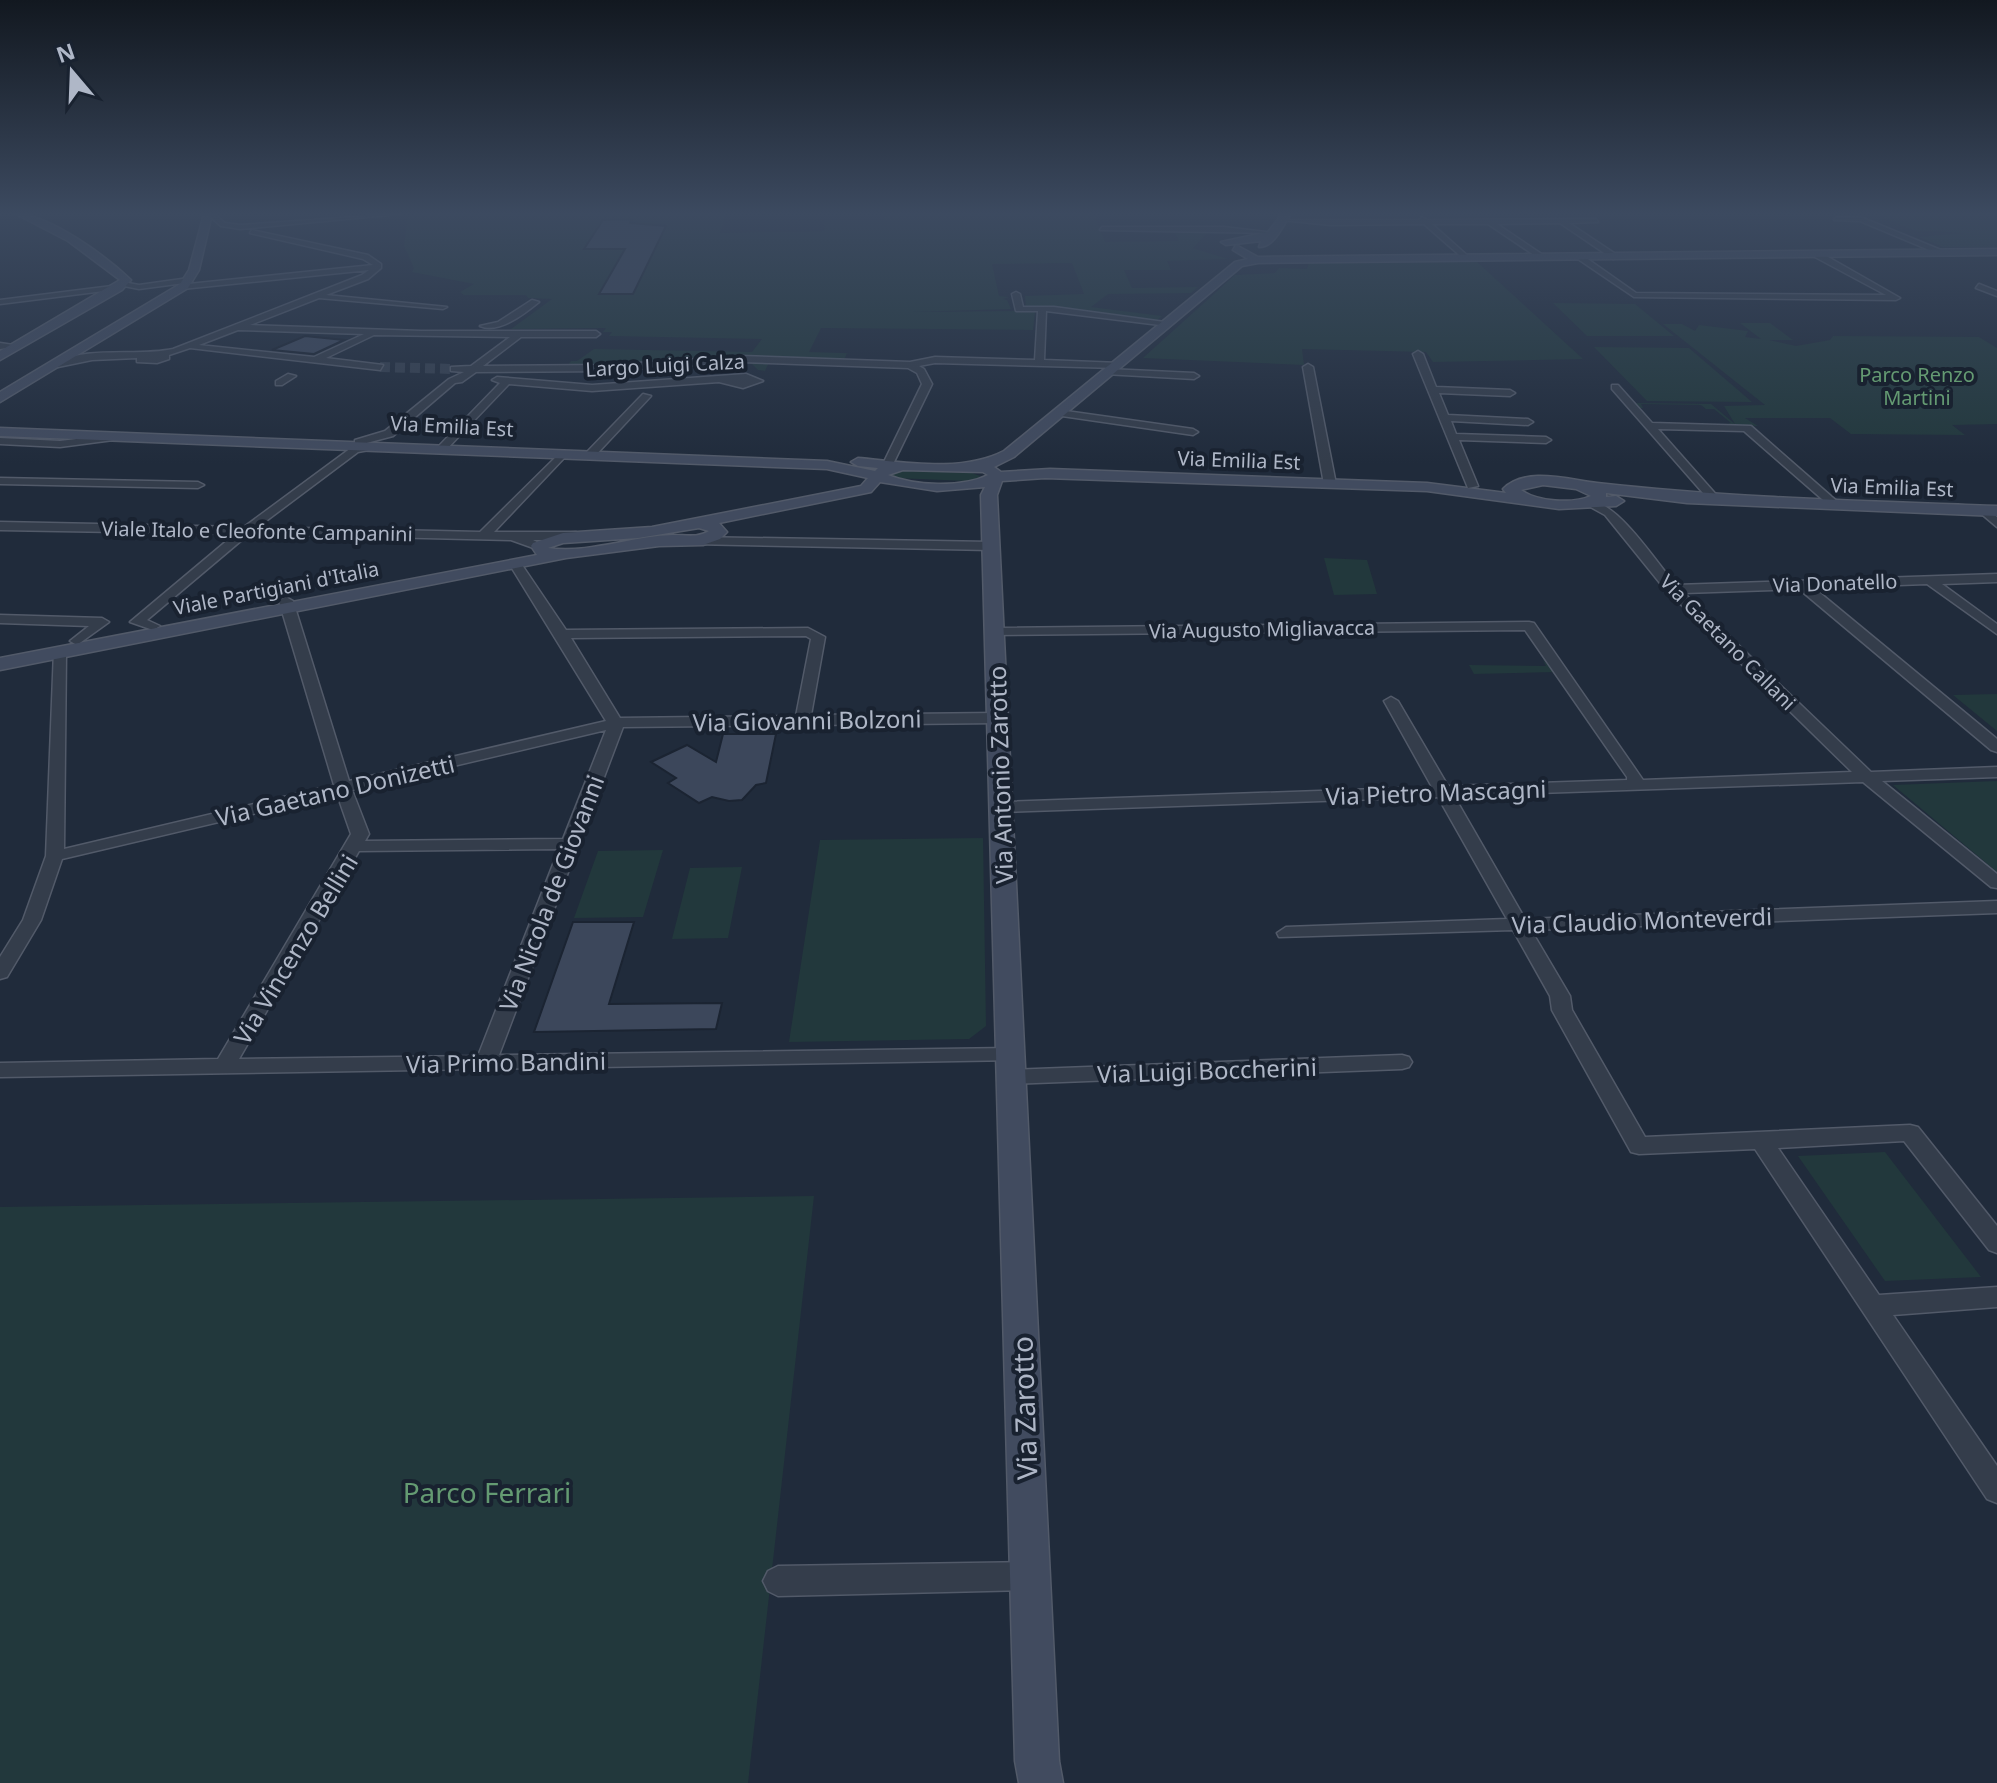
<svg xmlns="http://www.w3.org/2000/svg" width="1997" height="1783" viewBox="0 0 1997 1783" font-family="'Noto Sans',sans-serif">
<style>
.green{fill:#22383c}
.building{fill:#3c475b;stroke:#1b2432;stroke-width:2}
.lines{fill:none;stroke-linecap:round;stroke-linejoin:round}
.street-tunnel{stroke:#354050;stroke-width:10;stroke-dasharray:10 5;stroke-linecap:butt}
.street-casing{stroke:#525a69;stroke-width:3}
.secondary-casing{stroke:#525a69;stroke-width:3}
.street{fill:#343d4b;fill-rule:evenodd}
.secondary{fill:#414b5f;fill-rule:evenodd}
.labels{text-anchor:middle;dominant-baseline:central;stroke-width:8;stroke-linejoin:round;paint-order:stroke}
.far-street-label{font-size:20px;fill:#afb7c7;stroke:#192230}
.far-park-label{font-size:20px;fill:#649a72;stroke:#192230}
.street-label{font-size:24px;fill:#afb7c7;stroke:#192230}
.near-street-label{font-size:28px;fill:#afb7c7;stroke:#192230}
.near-park-label{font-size:28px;fill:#649a72;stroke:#192230}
</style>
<rect width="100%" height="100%" fill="#202b3b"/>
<path class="green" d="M 416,214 L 726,214 L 720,233 L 824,231 L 825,220 L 884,220 L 884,214 L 1094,214 L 1105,242 L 1179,241 L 1174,230 L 1210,230 L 1193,248 L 1228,259 L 1167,261 L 1171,270 L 1124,270 L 1132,288 L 1198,287 L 1191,293 L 1108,294 L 1091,307 L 1162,316 L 1157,320 L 1057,308 L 1026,308 L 1025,296 L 1084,294 L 1072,263 L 992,264 L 999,296 L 1009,297 L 1003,299 L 1007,300 L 1011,309 L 910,312 L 1031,311 L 1035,312 L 1033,330 L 821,328 L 809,352 L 874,354 L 847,353 L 844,360 L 770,360 L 765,371 L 758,370 L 749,361 L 564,370 L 571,361 L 577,361 L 594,349 L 752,352 L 762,339 L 609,336 L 612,332 L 603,332 L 606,328 L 511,329 L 552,299 L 528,298 L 526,295 L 464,295 L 460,292 L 474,284 L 412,272 L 414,268 L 404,246 L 408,215 Z
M 1878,214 L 1997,214 L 1997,247 L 1943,247 L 1919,237 L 1963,233 L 1912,230 Z
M 1470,261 L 1476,261 L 1583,359 L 1433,362 L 1426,352 L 1302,349 L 1304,365 L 1143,358 L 1235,275 L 1275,273 L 1279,268 L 1307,269 L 1309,262 Z
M 1553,303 L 1635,304 L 1674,336 L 1587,336 Z
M 1740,323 L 1770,323 L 1793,340 L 1769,340 L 1796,346 L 1830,340 L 1833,336 L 1979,337 L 1997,348 L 1997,424 L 1952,425 L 1965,435 L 1851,434 L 1830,418 L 1745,418 L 1758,426 L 1724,425 L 1731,423 L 1714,409 L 1706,409 L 1701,405 L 1641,404 L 1643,408 L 1640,408 L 1636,403 L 1711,404 L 1735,424 L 1724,406 L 1765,405 L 1663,324 L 1682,324 L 1695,331 L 1699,325 L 1748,331 L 1745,337 L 1761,339 Z
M 1594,347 L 1689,348 L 1752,402 L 1647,401 Z
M 899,470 L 972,473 L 980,476 L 977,480 L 967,481 L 895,478 L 889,475 Z
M 1324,558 L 1367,560 L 1377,594 L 1334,595 Z
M 1543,660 L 1555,672 L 1474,674 L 1469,665 L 1546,666 Z
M 1997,694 L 1997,731 L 1953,695 Z
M 1997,781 L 1997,872 L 1893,785 Z
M 983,838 L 986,1026 L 969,1039 L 789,1042 L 820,840 Z
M 663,850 L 643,917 L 574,918 L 598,851 Z
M 742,867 L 728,938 L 672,939 L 690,868 Z
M 1885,1152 L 1981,1277 L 1885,1281 L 1798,1156 Z
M 814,1196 L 748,1783 L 0,1783 L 0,1207 Z"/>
<path class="building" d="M 632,219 L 630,223 L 666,226 L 633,294 L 599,294 L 625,249 L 584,249 L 603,220 Z
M 305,336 L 344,340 L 314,354 L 272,350 Z
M 723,734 L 776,734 L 766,783 L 756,785 L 742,800 L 729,801 L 712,797 L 699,803 L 668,783 L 676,778 L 651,762 L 687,745 L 716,762 Z
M 573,922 L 634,922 L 609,1004 L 722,1003 L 716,1029 L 534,1032 Z"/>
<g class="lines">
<path class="street-tunnel" d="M 380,367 L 454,369"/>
<defs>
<path id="street" d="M 207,214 L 214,214 L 225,223 L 240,225 L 399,214 L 240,229 L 221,226 Z
M 1422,217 L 1427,220 L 1596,219 L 1598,222 L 1569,223 L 1620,257 L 1613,259 L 1560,223 L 1497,224 L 1543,255 L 1540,259 L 1488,224 L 1432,224 L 1468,256 L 1465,260 L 1424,224 L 1331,225 L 1281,220 L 1420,220 Z
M 1836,217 L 1863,218 L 1948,253 L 1941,255 L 1860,221 L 1834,220 Z
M 1102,227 L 1224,227 L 1275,233 L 1100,230 Z
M 252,230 L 368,255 L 381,264 L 381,268 L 368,279 L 326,295 L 447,307 L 443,309 L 319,298 L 250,325 L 421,331 L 596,331 L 600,334 L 596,337 L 521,337 L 483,366 L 609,365 L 740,356 L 910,362 L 935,357 L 1035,360 L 1038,311 L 1016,311 L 1012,294 L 1016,292 L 1020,294 L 1023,307 L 1054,307 L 1172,323 L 1168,326 L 1046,311 L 1044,360 L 1120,363 L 1117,368 L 935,363 L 919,366 L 924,369 L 932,384 L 893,464 L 888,467 L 883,464 L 922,384 L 917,373 L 908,368 L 740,362 L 609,371 L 476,372 L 462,382 L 455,383 L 393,436 L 359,445 L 355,444 L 355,440 L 385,431 L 449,379 L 464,372 L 451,371 L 451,367 L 471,366 L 510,337 L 374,335 L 326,358 L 383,365 L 380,370 L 190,348 L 169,355 L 169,359 L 157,363 L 137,362 L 137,358 L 92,360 L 58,367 L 53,364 C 87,345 135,357 173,349 L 362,275 L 369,270 L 182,289 L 179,285 L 373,265 L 363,259 L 250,233 ZM 238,330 L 364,334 L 314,357 L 199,345 Z
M 1815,253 L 1821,253 L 1900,298 L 1896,300 L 1634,297 L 1575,257 L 1582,255 L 1636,293 L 1886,295 L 1815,257 Z
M 189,278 L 192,282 L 139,289 L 124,286 L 120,289 L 0,304 L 0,300 L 120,285 L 123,282 L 139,285 Z
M 1979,284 L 1997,291 L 1997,296 L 1976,288 Z
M 532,300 L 539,302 C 524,314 499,334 480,326 L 498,322 Z
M 0,343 L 20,346 L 0,349 Z
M 1418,351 L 1423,354 L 1436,387 L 1510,390 L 1515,393 L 1510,396 L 1439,393 L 1448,415 L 1528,419 L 1533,422 L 1528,425 L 1451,421 L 1456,434 L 1546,437 L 1551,440 L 1546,443 L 1459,440 L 1478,486 L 1468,488 L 1413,354 Z
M 1308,364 L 1313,367 L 1336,484 L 1330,487 L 1324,484 L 1303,367 Z
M 1108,369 L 1194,373 L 1199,376 L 1194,379 L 1105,374 Z
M 288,374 L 296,376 L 282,385 L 276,385 L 276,381 Z
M 746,374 L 763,381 L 743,388 L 719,382 L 592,391 L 509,384 L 444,452 L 435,450 L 500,383 L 492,380 L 497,377 L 592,385 Z
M 1612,385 L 1618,385 L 1652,423 L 1751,426 L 1840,504 L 1830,506 L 1744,431 L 1658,429 L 1720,499 L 1710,501 L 1612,389 Z
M 643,394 L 651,396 L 593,458 L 585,458 L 585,454 Z
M 1059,410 L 1193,429 L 1198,432 L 1193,435 L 1055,415 L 1054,413 Z
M 117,434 L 122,437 L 121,439 L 60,447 L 0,444 L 0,438 L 60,441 Z
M 370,444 L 374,445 L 374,449 L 358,452 L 258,527 L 480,532 L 562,451 L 567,454 L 566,456 L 494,532 L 576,532 L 582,536 L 576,540 L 533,540 L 545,546 L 539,550 L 511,540 L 249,534 L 147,620 L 160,626 L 153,630 L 130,622 L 235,534 L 0,530 L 0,522 L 244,527 L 351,448 Z
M 0,478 L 198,482 L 204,485 L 198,488 L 0,484 Z
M 1587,501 C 1616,498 1657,564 1676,585 L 1997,574 L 1997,582 L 1942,584 L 1997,624 L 1997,634 L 1927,584 L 1814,588 L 1997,739 L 1997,752 L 1991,750 L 1799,589 L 1684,593 L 1871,772 L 1997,767 L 1997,777 L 1882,781 L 1997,874 L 1997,888 L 1991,887 L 1863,782 L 1454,796 L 1525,919 L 1997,901 L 1997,913 L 1531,930 L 1570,996 L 1572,1010 L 1645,1137 L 1910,1125 L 1918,1127 L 1997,1226 L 1997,1253 L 1989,1250 L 1904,1141 L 1778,1148 L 1879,1295 L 1997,1287 L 1997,1307 L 1893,1315 L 1997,1466 L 1997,1503 L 1987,1499 L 1755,1149 L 1639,1154 L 1631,1152 L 1552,1010 L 1550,996 L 1513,930 L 1279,937 L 1277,933 L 1286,927 L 1507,919 L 1438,797 L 1002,812 L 994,807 L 1002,802 L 1432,787 L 1384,701 L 1391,697 L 1398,701 L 1448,786 L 1627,780 L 1627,777 L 1525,630 L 990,635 L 988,632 L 995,628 L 1529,622 L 1534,623 L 1643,780 L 1852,772 L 1664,588 L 1605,515 L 1587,505 Z
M 1984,508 L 1997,517 L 1997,527 L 1978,511 Z
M 696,537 L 991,542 L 997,546 L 991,550 L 692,544 L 692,538 Z
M 516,561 L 520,562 L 566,630 L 808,628 L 825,637 L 811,715 L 998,713 L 1006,718 L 998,723 L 623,727 L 499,1055 L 1011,1048 L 1018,1050 L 1021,1055 L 1018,1060 L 0,1077 L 0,1063 L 218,1059 L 351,834 L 337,794 L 62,859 L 41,920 L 7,977 L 0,979 L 0,957 L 23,920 L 46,856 L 54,650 L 64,650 L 66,653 L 64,849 L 334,785 L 279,601 L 286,597 L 293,601 L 349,781 L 606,721 L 510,565 ZM 806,636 L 811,639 L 796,716 L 620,718 L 571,638 ZM 606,730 L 563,839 L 365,841 L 369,834 L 352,790 ZM 559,849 L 478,1056 L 239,1059 L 359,851 Z
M 0,615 L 102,618 L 109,622 L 77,645 L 70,641 L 89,626 L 0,623 Z
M 1402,1055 L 1409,1057 L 1412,1062 L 1409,1067 L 1402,1069 L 1012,1084 L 1005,1082 L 1001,1077 L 1005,1072 L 1012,1070 Z
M 1030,1562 L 1040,1566 L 1045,1576 L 1040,1586 L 1030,1590 L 778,1596 L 768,1591 L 763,1581 L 768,1571 L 778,1566 Z"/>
<path id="secondary" d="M 16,214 C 49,214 107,257 131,280 L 122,290 L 0,360 L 0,351 L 120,280 L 68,241 Z
M 204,214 L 212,214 L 199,270 L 188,288 L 0,402 L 0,392 L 180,284 L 189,270 Z
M 1282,214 L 1291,214 C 1282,226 1275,247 1259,247 L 1261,241 L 1226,245 L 1221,242 L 1268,232 Z
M 1236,245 L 1258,257 L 1997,249 L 1997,255 L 1258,263 L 1242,266 L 1014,457 L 994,467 L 1001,472 L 1050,469 L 1427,483 L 1506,493 L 1503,489 C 1526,466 1569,480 1597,483 C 1730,498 1863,501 1997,506 L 1997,516 L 1687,503 L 1606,493 L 1606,497 L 1616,496 L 1624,501 L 1616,506 L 1559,509 L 1427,491 L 1045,478 L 1002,481 L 997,495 L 1059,1761 L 1063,1783 L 1019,1783 L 1015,1761 L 981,495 L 985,487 L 937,491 L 880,482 L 871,492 L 719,523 L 727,532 L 720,539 L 703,545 L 659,546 L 566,558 L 0,670 L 0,658 L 537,555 L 531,546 L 533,543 L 563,533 L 652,527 L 846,489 L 861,486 L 868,478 L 827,469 L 0,436 L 0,428 L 827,461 L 875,471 L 878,468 L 858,466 L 851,462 L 858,458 C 904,462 961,473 1004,451 L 1235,262 L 1248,259 L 1233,250 ZM 903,470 L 983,472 L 988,475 C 962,488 914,486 888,475 ZM 1543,485 L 1576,489 L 1591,496 C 1573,504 1537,502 1521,490 ZM 699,528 L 709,531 C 698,538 686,535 673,535 C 632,536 589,554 548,548 L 563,543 L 638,538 Z"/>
</defs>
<use href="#street" class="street-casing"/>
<use href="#secondary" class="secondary-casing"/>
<use href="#street" class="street"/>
<use href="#secondary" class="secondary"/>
</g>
<linearGradient id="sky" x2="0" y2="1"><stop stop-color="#121820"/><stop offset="0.46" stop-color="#3c4a60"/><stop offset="1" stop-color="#3c4a60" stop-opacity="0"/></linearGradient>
<rect width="1997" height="464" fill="url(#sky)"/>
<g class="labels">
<g class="far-street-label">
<text transform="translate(665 365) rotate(-3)">Largo Luigi Calza</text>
<text transform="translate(452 426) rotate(3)">Via Emilia Est</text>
<text transform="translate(1239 460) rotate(2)">Via Emilia Est</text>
<text transform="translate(1892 487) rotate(2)">Via Emilia Est</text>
<text transform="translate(257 531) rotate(1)">Viale Italo e Cleofonte Campanini</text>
<text transform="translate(1835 583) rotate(-2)">Via Donatello</text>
<text transform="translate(276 588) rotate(-11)">Viale Partigiani d'Italia</text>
<text transform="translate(1262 629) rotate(-1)">Via Augusto Migliavacca</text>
<text transform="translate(1728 642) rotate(45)">Via Gaetano Callani</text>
</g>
<g class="far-park-label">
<text x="1917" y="374">Parco Renzo<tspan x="1917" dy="23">Martini</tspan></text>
</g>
<g class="street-label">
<text transform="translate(807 720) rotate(-1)">Via Giovanni Bolzoni</text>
<text transform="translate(1000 775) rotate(-92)">Via Antonio Zarotto</text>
<text transform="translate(335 790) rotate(-13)">Via Gaetano Donizetti</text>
<text transform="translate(1436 792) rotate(-2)">Via Pietro Mascagni</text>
<text transform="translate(551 893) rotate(-69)">Via Nicola de Giovanni</text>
<text transform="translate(1642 920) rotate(-2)">Via Claudio Monteverdi</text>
<text transform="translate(295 949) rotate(-59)">Via Vincenzo Bellini</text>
<text transform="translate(506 1062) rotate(-1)">Via Primo Bandini</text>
<text transform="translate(1207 1070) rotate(-2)">Via Luigi Boccherini</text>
</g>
<g class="near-street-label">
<text transform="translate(1024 1408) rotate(-92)">Via Zarotto</text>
</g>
<g class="near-park-label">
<text x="487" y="1492">Parco Ferrari</text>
</g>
</g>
<g transform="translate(72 72) rotate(341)" stroke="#192230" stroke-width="6" paint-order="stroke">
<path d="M0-6L14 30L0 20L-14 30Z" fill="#afb7c7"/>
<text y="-12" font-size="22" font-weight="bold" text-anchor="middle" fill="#afb7c7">N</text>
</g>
</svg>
